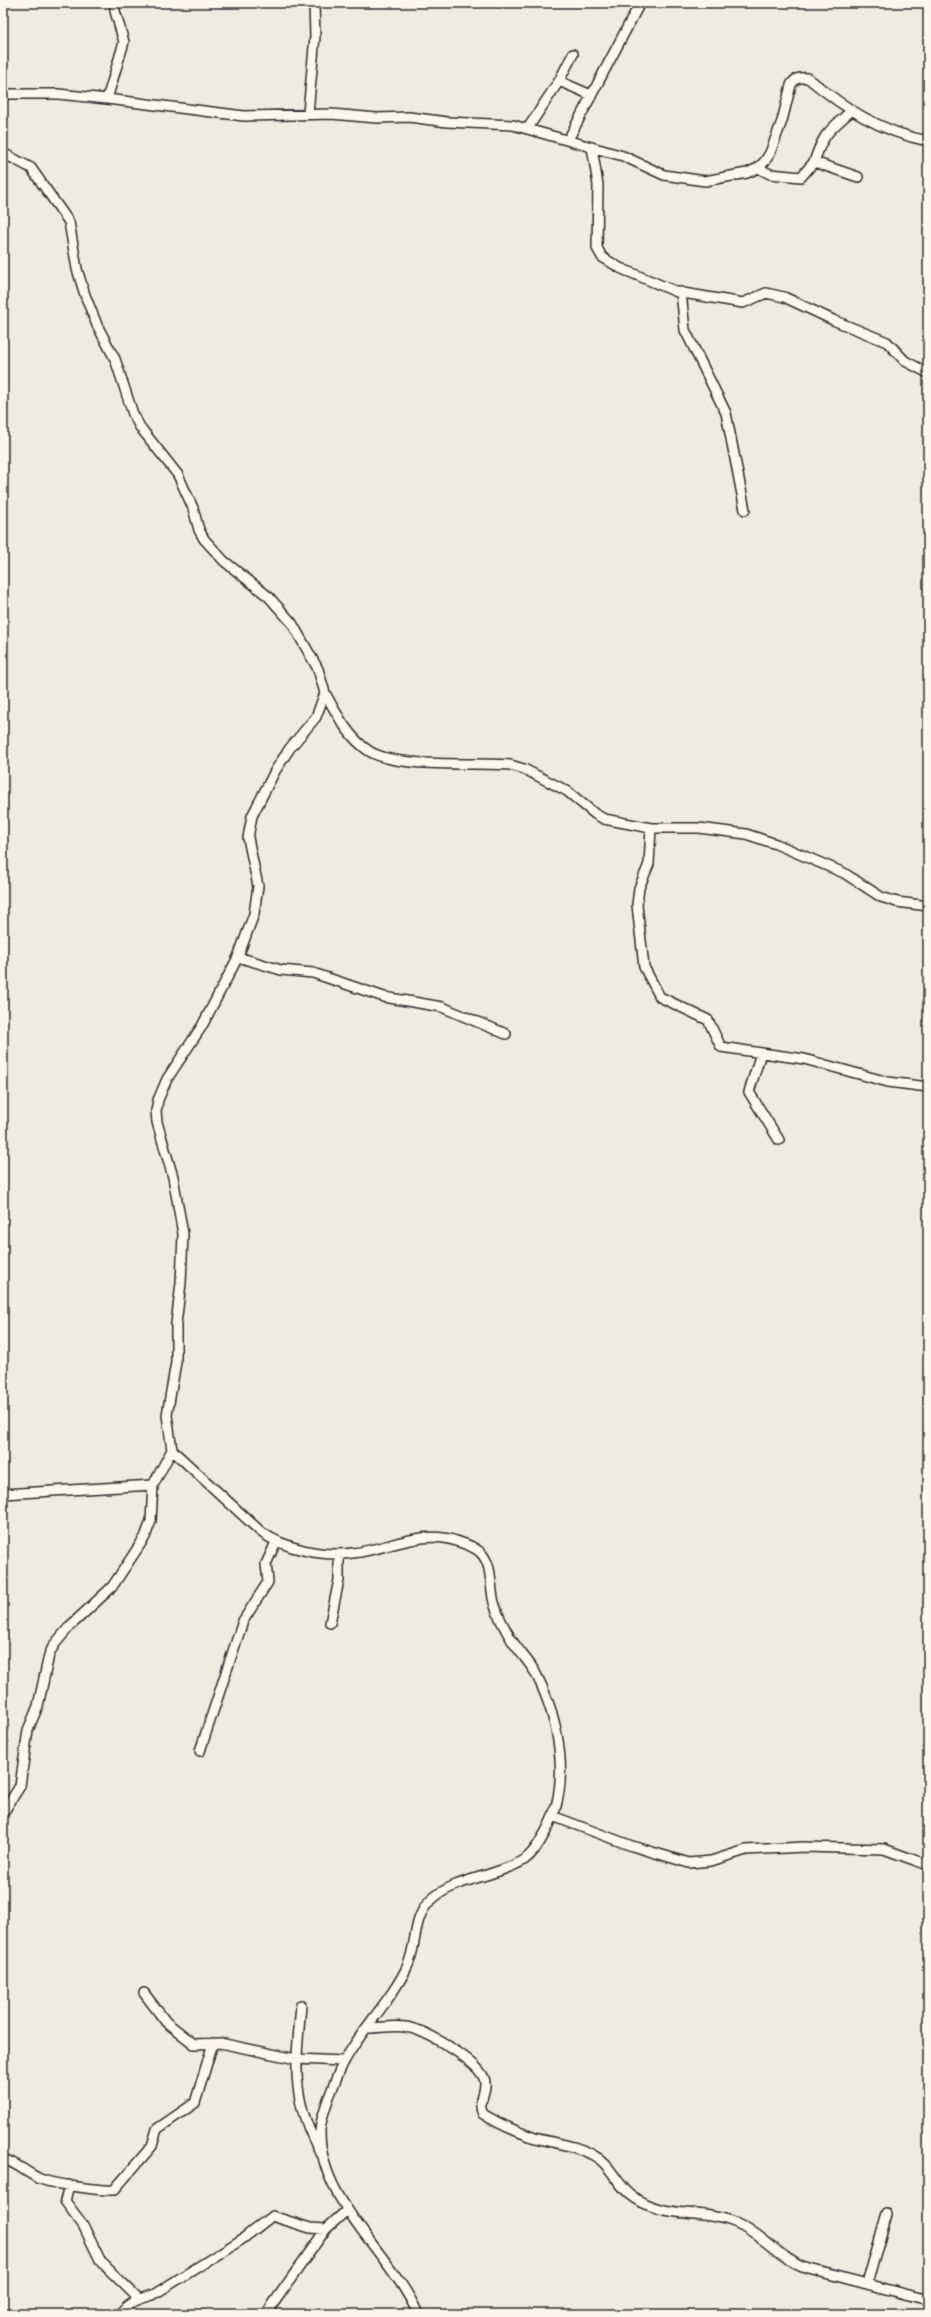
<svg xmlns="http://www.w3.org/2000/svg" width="931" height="2317" viewBox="0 0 931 2317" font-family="Itim,sans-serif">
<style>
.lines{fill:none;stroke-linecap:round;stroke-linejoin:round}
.minor-casing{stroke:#2b2b2b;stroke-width:12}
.minor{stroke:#fbf7ec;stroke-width:9}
</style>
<rect width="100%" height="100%" fill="#eeebe0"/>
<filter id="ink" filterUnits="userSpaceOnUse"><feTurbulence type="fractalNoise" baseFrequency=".025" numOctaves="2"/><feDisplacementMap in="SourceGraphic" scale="8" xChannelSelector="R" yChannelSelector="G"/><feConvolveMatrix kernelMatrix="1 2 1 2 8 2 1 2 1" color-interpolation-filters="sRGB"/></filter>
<g filter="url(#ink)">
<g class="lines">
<defs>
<path id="minor" d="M 559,81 L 591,95
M 3,94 L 58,94 L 107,99 L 244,116 L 331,114 L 377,118 L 409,117 L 447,122 L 513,125 L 623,156 L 664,175 L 705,181 L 747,173 L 758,168 L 765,161 L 770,153 L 782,121 L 791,85 C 795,78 800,77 808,78 C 844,108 881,132 928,141
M 107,99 L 124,42 L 115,11 L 115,3
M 308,113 L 315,36 L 314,3
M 528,128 L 559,81 L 573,54
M 568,140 L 640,3
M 592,147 L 598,185 L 597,248 L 602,257 L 620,268 L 677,292 L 743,303 L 766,293 L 784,297 L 833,320 L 887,342 L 905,361 L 928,373
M 3,153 L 31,168 L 69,222 L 77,269 L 85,295 L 97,325 L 115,359 L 133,414 L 140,427 L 178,475 L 193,508 L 199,530 L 204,539 L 224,561 L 269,597 L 292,623 L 318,669 L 325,693 L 316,717 L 290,748 L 275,771 L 252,816 L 248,838 L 258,886 L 254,914 L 238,957 L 202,1026 L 167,1079 L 158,1100 L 156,1111 L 157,1122 L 173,1177 L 183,1234 L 181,1283 L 176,1324 L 176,1362 L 167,1415 L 172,1450 L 261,1532 C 285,1549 323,1557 353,1553 C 390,1549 422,1528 459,1542 C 466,1544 474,1547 480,1552 C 494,1565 489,1589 495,1606 C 499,1618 506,1631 513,1642 C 520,1653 530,1662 536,1674 C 560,1721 572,1786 545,1833 C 539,1843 534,1853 524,1860 C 497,1877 453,1878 430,1901 C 413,1917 417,1944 408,1965 C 392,2000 363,2027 345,2060 C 338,2072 334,2085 329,2097 C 325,2108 321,2119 320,2130 C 319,2202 390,2251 418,2314
M 814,162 C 824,132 829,131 851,111
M 758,168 L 770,174 L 801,177 L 814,162 L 858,177
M 681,292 L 685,330 L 726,413 L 745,510
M 325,693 C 336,713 349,738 369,751 C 397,769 475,762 510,765 L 524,769 L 567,791 L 595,814 L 604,819 L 651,828 L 699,828 L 746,834 L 776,844 L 844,873 L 881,897 L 897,902 L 928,906
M 651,828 L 649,864 L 639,888 L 637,905 L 644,967 L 660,997 L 708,1020 L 721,1047 L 804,1059 L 888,1082 L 928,1087
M 238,957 L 281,970 L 313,973 L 384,997 L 442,1007 L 506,1034
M 761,1053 L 749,1092 L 779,1140
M 3,1494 L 153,1485
M 330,1623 L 339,1580 L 339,1554
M 200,1751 L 243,1621 L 268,1582 L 266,1564 L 276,1542
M 3,1813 L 20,1786 L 28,1730 L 38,1706 L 49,1655 L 54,1645 L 70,1626 L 112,1587 L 145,1537 L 151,1521 L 153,1485 L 172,1450
M 555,1817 L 632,1846 L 689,1863 L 711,1861 L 746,1850 L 803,1847 L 884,1849 L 928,1865
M 144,1993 L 166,2022 L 194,2044 L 220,2043 L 296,2059 L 344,2061
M 301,2005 C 296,2064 290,2097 320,2152
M 366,2028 C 379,2028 393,2025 406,2027 C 426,2030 476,2060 484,2078 C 489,2091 476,2101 483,2114 C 499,2124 517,2132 535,2138 C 554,2143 575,2145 593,2155 C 611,2164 616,2184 632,2196 C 662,2219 704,2209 737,2223 C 761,2233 777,2256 802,2267 L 928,2300
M 3,2159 C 17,2163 25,2172 38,2178 C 50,2184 100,2191 114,2190 L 152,2146 L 157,2129 L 195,2103 L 213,2043
M 69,2185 L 65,2201 L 83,2225 L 101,2262 L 138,2298
M 867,2284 L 887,2214
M 120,2314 C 129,2301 139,2299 153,2295 L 241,2240 L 272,2216 L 310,2228 L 326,2229 L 347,2210
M 266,2314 L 326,2229"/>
</defs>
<use href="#minor" class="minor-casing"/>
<use href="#minor" class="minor"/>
</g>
</g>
<rect width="931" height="2317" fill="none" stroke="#fbf7ec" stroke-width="16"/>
<rect x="8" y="8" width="915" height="2301" fill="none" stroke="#2b2b2b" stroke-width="1.5" filter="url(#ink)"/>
</svg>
